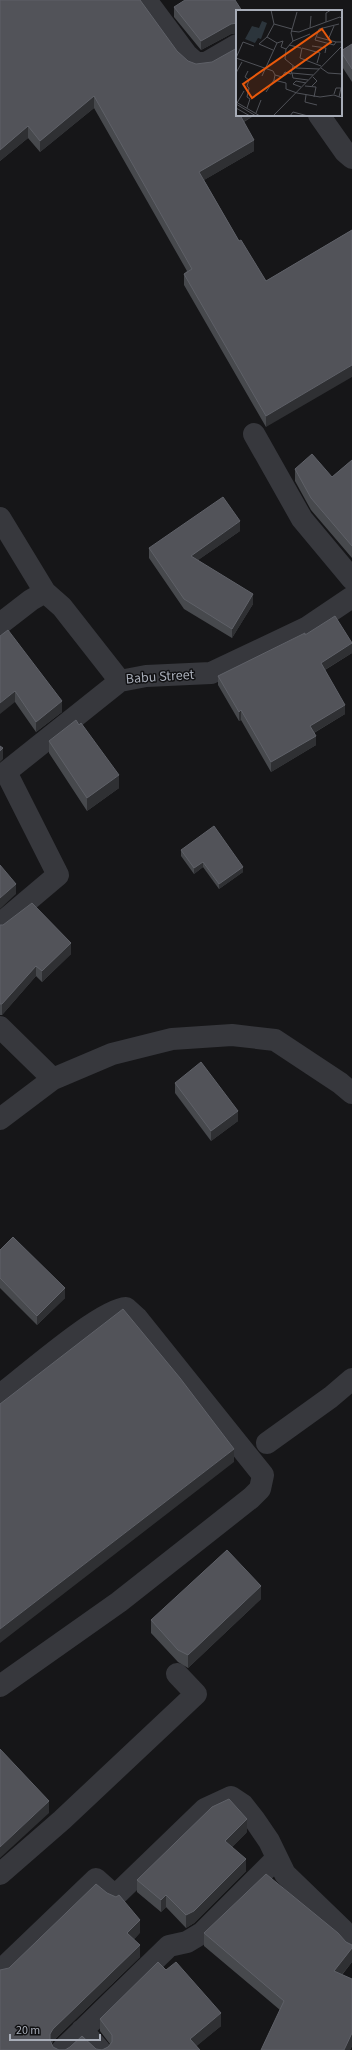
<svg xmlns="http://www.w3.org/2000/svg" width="352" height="2050" viewBox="0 0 352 2050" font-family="'Source Sans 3',sans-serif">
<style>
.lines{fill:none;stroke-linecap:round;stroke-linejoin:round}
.minor{stroke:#37383d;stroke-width:22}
.wall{fill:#47494d}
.shaded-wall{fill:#2f3033}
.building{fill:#525359;stroke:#5f6168}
.labels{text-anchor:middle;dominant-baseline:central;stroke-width:3;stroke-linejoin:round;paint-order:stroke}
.street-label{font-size:14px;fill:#a8adb8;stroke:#111113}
.inset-road{fill:none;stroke:#505258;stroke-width:1}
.view{fill:#e8590c;fill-opacity:0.15;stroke:#e8590c;stroke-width:2}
.inset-edge{fill:none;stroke:#a8adb8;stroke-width:2}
</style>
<rect width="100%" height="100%" fill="#161618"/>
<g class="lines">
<path class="minor" d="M 146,0 L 187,55 L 196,63 L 206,63 L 237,45
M 319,115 L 345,152 L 352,158
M 254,434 L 302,519 L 352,579
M 0,518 L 45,592
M 0,624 L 31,600 L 45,592 L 62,607 L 120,681 L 146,676 L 211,673 L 306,628 L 352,597
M 0,924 L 58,875 L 6,772 L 120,681
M 0,1027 L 53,1079
M 0,1119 L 53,1079 L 112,1054 L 172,1039 L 232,1035 L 275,1040 L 340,1083 L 352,1093
M 0,1395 C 24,1377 101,1309 126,1308 L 137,1318 L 263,1475 L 260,1489 L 251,1498 L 119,1602 L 0,1686
M 267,1443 L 331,1397 L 352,1379
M 0,1874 L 62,1820 L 196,1694 L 177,1674
M 0,1971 L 96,1879 L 115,1896 L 205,1809 L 231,1797 L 243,1805 L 254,1819 L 269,1841 L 285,1874 L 343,1930 L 352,1945
M 82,2030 L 100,2050
M 62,2050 L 169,1946 L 187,1942 L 202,1933 L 277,1858"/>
</g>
<path class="wall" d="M 0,0 L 177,51 L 237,115 L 255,115 L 244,122 L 254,151 L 204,180 L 239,241 L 266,281 L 352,230 L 266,427 L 184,285 L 184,274 L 187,271 L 94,108 L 40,152 L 28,138 L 0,161 Z
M 174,7 L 237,11 L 237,33 L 231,34 L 201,50 L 174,17 Z
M 352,44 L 352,82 L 341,65 L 341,51 Z
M 352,460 L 352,558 L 311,510 L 295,481 L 295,469 L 332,477 Z
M 240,531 L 198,560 L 253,604 L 232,638 L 184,609 L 149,558 L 149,548 Z
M 305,635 L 352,653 L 325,670 L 345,714 L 314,733 L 316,745 L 271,772 L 241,720 L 239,721 L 218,685 L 218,676 Z
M 0,636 L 62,712 L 36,732 L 15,702 Z
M 49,741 L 119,788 L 87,811 L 49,753 Z
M 181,850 L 243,872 L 219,889 L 203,867 L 194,874 L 181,856 Z
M 0,925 L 71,954 L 42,982 L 36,976 L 2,1015 L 0,1015 Z
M 175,1083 L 238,1121 L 211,1141 L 175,1093 Z
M 0,1250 L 65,1298 L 37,1325 L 0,1288 Z
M 261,1599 L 188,1668 L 178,1662 L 151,1633 L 151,1620 Z
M 247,1832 L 232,1847 L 246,1871 L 194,1923 L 186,1928 L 166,1907 L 161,1912 L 137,1892 L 137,1880 Z
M 140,1933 L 134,1939 L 140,1957 L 53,2041 L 52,2044 L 53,2047 L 59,2050 L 96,2049 L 102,2050 L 108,2047 L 110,2044 L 100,2031 L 100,2019 L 221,2026 L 196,2046 L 200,2050 L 0,2050 Z
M 204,1933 L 346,1942 L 352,1945 L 352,1962 L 342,1975 L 352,1979 L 352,2046 L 350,2050 L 280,2010 L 204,1946 Z"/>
<path class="shaded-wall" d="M 237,23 L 237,33 L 231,34 L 201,50 L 201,41 L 231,24 Z
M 94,96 L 94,108 L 40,152 L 40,141 Z
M 239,115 L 255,115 L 239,124 Z
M 28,126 L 28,138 L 0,161 L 0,150 Z
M 254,140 L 254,151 L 199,183 L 199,172 Z
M 352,365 L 352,377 L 266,427 L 266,416 Z
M 240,521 L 240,531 L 191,565 L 191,556 Z
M 253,594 L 253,604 L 232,638 L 232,629 Z
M 352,643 L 352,653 L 321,672 L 321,663 Z
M 15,691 L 15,702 L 0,714 L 0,703 Z
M 62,701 L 62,712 L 36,732 L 36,722 Z
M 345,705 L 345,714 L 310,735 L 310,726 Z
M 241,710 L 241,720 L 239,721 L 239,712 Z
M 316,736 L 316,745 L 271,772 L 271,762 Z
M 3,748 L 3,759 L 0,762 L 0,751 Z
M 119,775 L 119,788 L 87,811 L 87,798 Z
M 203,862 L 203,867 L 194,874 L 194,868 Z
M 243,867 L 243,872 L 219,889 L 219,884 Z
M 16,884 L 16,894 L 0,909 L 0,898 Z
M 71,943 L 71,954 L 42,982 L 42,971 Z
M 36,966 L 36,976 L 2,1015 L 2,1004 Z
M 238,1111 L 238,1121 L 211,1141 L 211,1131 Z
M 65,1288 L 65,1298 L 37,1325 L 37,1316 Z
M 234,1449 L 234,1462 L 0,1643 L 0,1629 Z
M 261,1586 L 261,1599 L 188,1668 L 188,1655 Z
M 49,1801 L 49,1813 L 0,1858 L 0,1847 Z
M 247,1819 L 247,1832 L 225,1854 L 225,1841 Z
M 246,1859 L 246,1871 L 194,1923 L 186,1928 L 186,1915 Z
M 166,1895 L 166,1907 L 161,1912 L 161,1900 Z
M 140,1920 L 140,1933 L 127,1945 L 127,1933 Z
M 140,1945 L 140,1957 L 53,2041 L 50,2046 L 50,2034 L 53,2029 Z
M 352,1948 L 352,1962 L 334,1984 L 334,1971 Z
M 221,2013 L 221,2026 L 192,2050 L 190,2039 Z
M 352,2033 L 352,2046 L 350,2050 L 344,2050 Z"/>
<path class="building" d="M 0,0 L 140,0 L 177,51 L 188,61 L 196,64 L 212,62 L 237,48 L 237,115 L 240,115 L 254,140 L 199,172 L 239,241 L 241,240 L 266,281 L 352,230 L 352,365 L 266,416 L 184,274 L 192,269 L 94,96 L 40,141 L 28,126 L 0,150 Z
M 185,0 L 235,0 L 242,11 L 237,11 L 237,23 L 231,24 L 201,41 L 174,7 Z
M 352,44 L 352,69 L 341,52 L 341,51 Z
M 312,454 L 332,477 L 352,460 L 352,546 L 311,498 L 295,469 Z
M 223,497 L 240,521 L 191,556 L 253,594 L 232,629 L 184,599 L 149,548 Z
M 335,616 L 352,643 L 321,663 L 345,705 L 310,726 L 316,736 L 271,762 L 241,710 L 239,712 L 218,676 L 305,633 L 305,635 Z
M 8,630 L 62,701 L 36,722 L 15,691 L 0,703 L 0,636 Z
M 76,720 L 79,725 L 81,723 L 119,775 L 87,798 L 49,741 Z
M 0,746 L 3,748 L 0,751 Z
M 214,826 L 243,867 L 219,884 L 203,862 L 194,868 L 181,850 Z
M 0,865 L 16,884 L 0,898 Z
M 32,903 L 71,943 L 42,971 L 36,966 L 2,1004 L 0,1004 L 0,925 L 3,925 Z
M 201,1062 L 238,1111 L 211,1131 L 175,1083 Z
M 13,1237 L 65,1288 L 37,1316 L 0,1278 L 0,1250 Z
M 123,1309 L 180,1378 L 234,1449 L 0,1629 L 0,1404 Z
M 227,1550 L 261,1586 L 188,1655 L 178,1650 L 151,1620 Z
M 0,1749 L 49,1801 L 0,1847 Z
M 229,1799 L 247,1819 L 225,1841 L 246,1859 L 194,1911 L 186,1915 L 166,1895 L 161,1900 L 137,1880 L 212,1807 Z
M 266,1874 L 338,1933 L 346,1942 L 352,1945 L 352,1948 L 334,1971 L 352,1979 L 352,2033 L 344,2050 L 261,2050 L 284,2001 L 204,1933 Z
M 96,1884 L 107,1893 L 116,1897 L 119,1895 L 140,1920 L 127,1933 L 140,1945 L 53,2029 L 50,2034 L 50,2040 L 53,2047 L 59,2050 L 65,2050 L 70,2047 L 82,2036 L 96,2049 L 102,2050 L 108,2047 L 112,2042 L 112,2035 L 100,2019 L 158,1962 L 166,1970 L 176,1962 L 221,2013 L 190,2039 L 200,2050 L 0,2050 L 0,1970 L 9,1968 Z"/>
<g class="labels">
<g class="street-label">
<text transform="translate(160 677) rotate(-4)">Babu Street</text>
</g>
</g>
<g transform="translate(236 10)">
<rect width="106" height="106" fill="#161618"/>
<path d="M 26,11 L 31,13 L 25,29 L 22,28 L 19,33 L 9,29 L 16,16 L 23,18 Z" fill="#2c353c"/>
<path class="inset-road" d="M 35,0 L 38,14M 61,2 L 55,23 L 57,31 L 50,39 L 49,49 L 60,58 L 83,59M 90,12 L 104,7 L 106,9M 103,14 L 83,19 L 79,30 L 98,35 L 100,32 L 106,32M 74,18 L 75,6M 55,21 L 63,22 L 90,12 L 90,3 L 95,0M 31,27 L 23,34 L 37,40M 81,27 L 100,32M 92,30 L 98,16M 57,31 L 74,24M 41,33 L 31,27 L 38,14 L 56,19M 53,35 L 65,38M 76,36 L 90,38 L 89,43M 0,48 L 37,61 L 39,65 L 38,70 L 50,73 L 50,79 L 61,83 L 84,87 L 98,85 L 106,88M 0,48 L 7,32 L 18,36M 81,53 L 84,43 L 66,38 L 64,48 L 85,56M 85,58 L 92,63 L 106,64M 0,63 L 6,52M 39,65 L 46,67 L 49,62 L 55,64 L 57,56M 26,66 L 41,33 L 47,31 L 45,37 L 50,39M 72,70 L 57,68 L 56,63 L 77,65M 69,76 L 80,77 L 78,87M 76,76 L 81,71 L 77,67M 65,77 L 57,74 L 60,71 L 70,73M 30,82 L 38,70M 98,84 L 100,78 L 105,78 L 103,87M 70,85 L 69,92 L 81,95M 0,92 L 24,106M 1,93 L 8,81M 0,94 L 20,106M 0,98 L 14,106M 11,98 L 14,89 L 11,87 L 13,78 L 11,76 L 13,70 L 9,67 L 12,61M 20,103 L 25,90M 37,106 L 106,36M 54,106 L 57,102 L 72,106"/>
<path class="view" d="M 86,19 L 95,32 L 16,88 L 7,74 Z"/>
<rect width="106" height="106" class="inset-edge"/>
</g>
<path d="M10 2034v6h90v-6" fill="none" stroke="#a8adb8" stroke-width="2"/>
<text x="16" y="2034" font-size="12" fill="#a8adb8" stroke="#111113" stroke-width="3" paint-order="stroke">20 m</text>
</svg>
